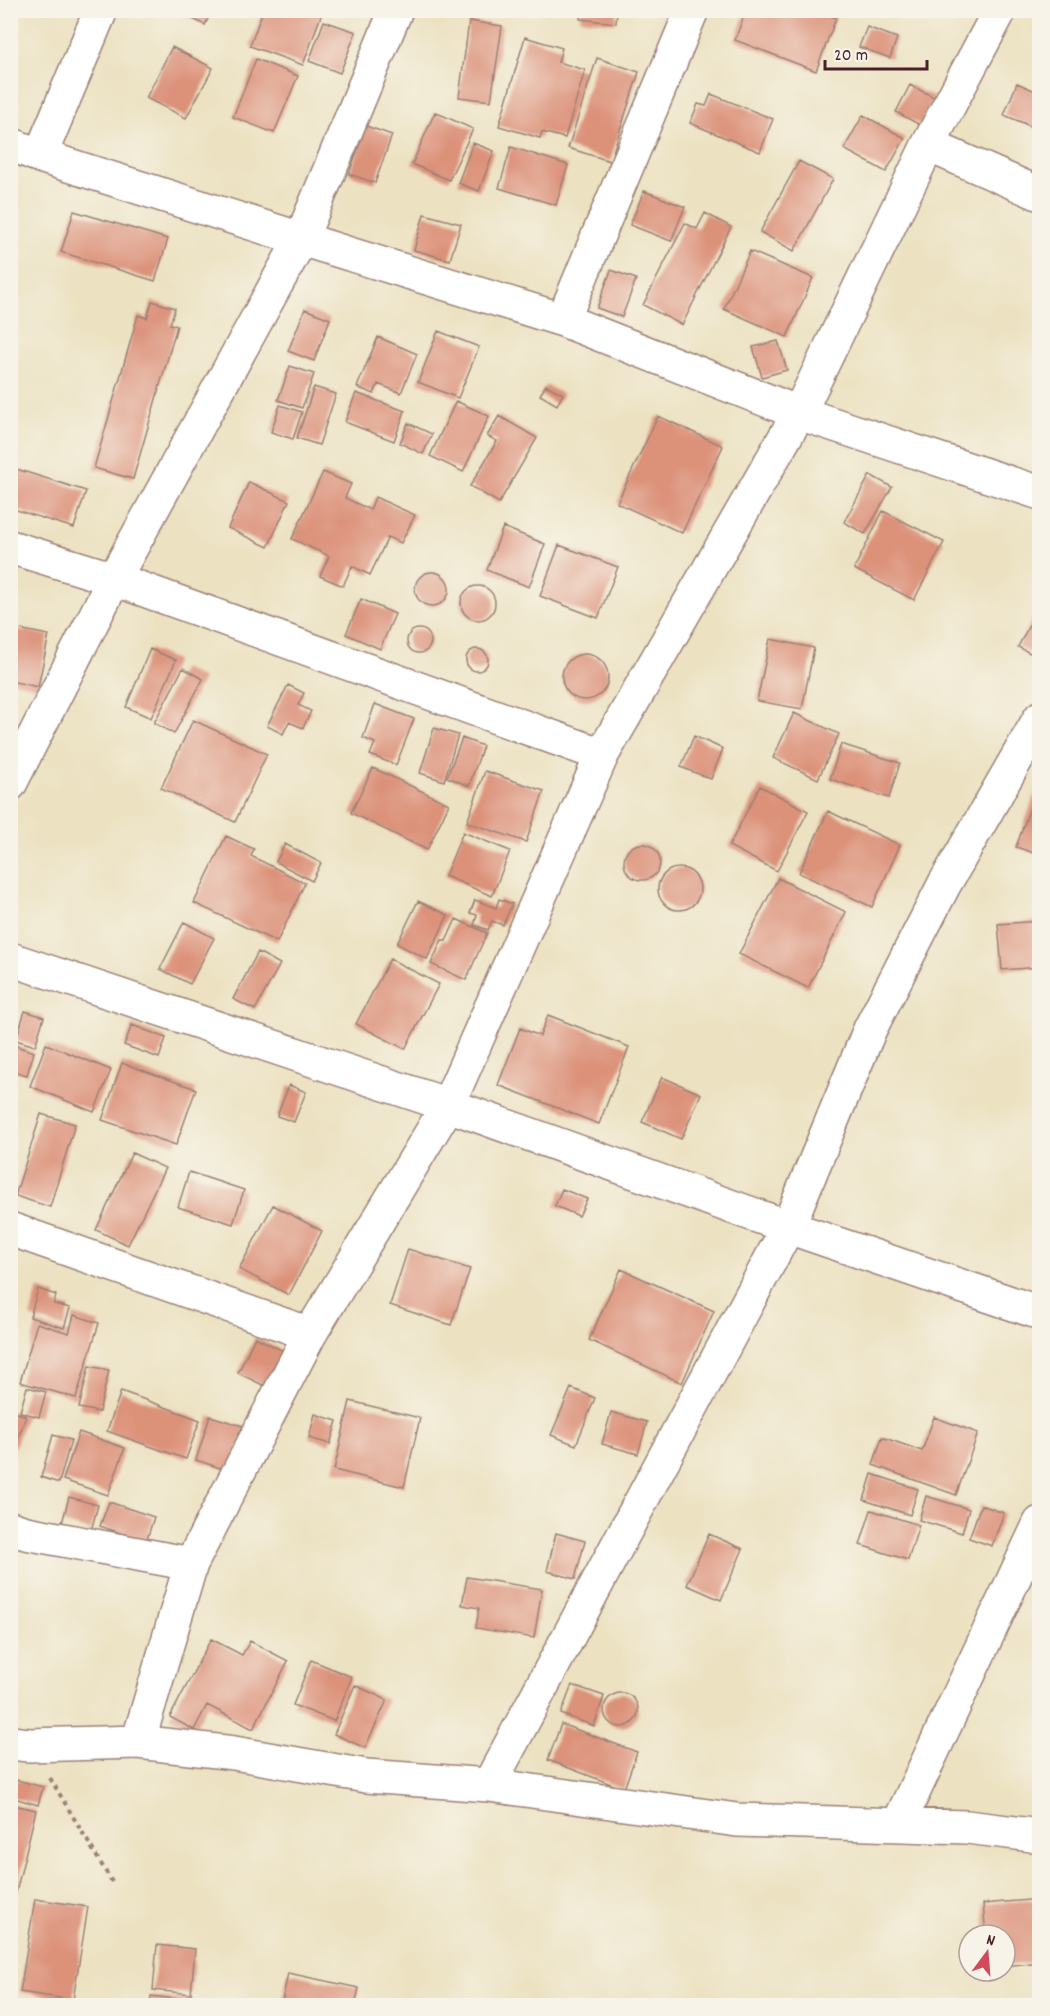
<svg xmlns="http://www.w3.org/2000/svg" width="1050" height="2016" viewBox="0 0 1050 2016" font-family="Dekko,sans-serif">
<style>
.building{fill:#dc9179}
.lines{fill:none;stroke-linecap:round;stroke-linejoin:round}
.minor-casing{stroke:#9b8076;stroke-width:36}
.path{stroke:#9b8076;stroke-width:4;stroke-dasharray:4.5 4.5;stroke-linecap:butt}
.minor{stroke:#fff;stroke-width:33}
</style>
<rect width="100%" height="100%" fill="#f7f3e8"/>
<filter id="ink" filterUnits="userSpaceOnUse"><feTurbulence type="fractalNoise" baseFrequency=".0167" numOctaves="2"/><feDisplacementMap in="SourceGraphic" scale="12" xChannelSelector="R" yChannelSelector="G"/><feConvolveMatrix kernelMatrix="1 2 1 2 8 2 1 2 1" color-interpolation-filters="sRGB"/></filter>
<filter id="wash" filterUnits="userSpaceOnUse"><feTurbulence type="fractalNoise" baseFrequency=".008" numOctaves="4" result="noise"/><feDisplacementMap in="SourceGraphic" scale="24" xChannelSelector="R" yChannelSelector="G"/><feGaussianBlur stdDeviation="1.35" result="paint"/><feColorMatrix in="noise" values="0 0 0 0 0 0 0 0 0 0 0 0 0 0 0 0 0 1.4 0 .05"/><feComposite in="paint" operator="in"/></filter>
<g filter="url(#wash)">
<rect width="100%" height="100%" fill="#ece2c2"/>
<g id="blocks">
<path class="building" d="M 136,10 L 155,10 L 152,16 Z
M 175,10 L 212,10 L 205,25 Z
M 263,10 L 323,10 L 303,65 L 250,46 Z
M 581,10 L 617,10 L 616,23 L 580,19 Z
M 746,10 L 817,10 L 836,18 L 816,71 L 735,40 Z
M 324,21 L 356,32 L 340,73 L 309,61 Z
M 469,21 L 502,26 L 491,101 L 459,97 Z
M 867,27 L 897,38 L 890,58 L 859,47 Z
M 525,37 L 562,48 L 558,62 L 585,70 L 565,138 L 542,132 L 540,138 L 499,126 Z
M 172,47 L 213,68 L 186,118 L 146,98 Z
M 597,58 L 639,72 L 610,161 L 568,148 Z
M 256,59 L 298,76 L 274,133 L 233,117 Z
M 1017,83 L 1040,93 L 1040,130 L 1004,115 Z
M 910,85 L 934,97 L 920,125 L 896,112 Z
M 711,94 L 773,119 L 760,152 L 690,123 L 698,104 L 706,106 Z
M 435,112 L 473,129 L 449,180 L 412,164 Z
M 863,115 L 905,138 L 886,172 L 844,149 Z
M 366,126 L 392,135 L 375,183 L 349,174 Z
M 473,143 L 494,151 L 479,191 L 458,183 Z
M 511,147 L 568,165 L 556,205 L 499,188 Z
M 799,161 L 833,179 L 794,251 L 760,232 Z
M 10,190 L 17,191 L 11,214 L 10,214 Z
M 644,191 L 685,207 L 671,241 L 630,225 Z
M 74,211 L 168,239 L 155,281 L 61,252 Z
M 705,213 L 731,227 L 682,325 L 643,305 L 685,223 L 697,229 Z
M 424,214 L 461,224 L 450,260 L 414,250 Z
M 750,251 L 813,278 L 787,337 L 724,309 Z
M 611,270 L 636,279 L 622,317 L 597,308 Z
M 152,301 L 175,308 L 170,324 L 177,326 L 133,479 L 94,468 L 138,315 L 147,318 Z
M 305,309 L 330,319 L 314,361 L 288,351 Z
M 438,331 L 479,347 L 458,398 L 418,382 Z
M 378,337 L 417,354 L 401,393 L 378,384 L 374,394 L 357,387 Z
M 778,341 L 787,370 L 762,377 L 753,347 Z
M 290,366 L 314,374 L 302,408 L 278,400 Z
M 546,385 L 563,394 L 557,405 L 540,395 Z
M 314,387 L 336,394 L 319,445 L 297,438 Z
M 356,393 L 405,411 L 394,441 L 345,422 Z
M 456,401 L 489,416 L 463,472 L 430,456 Z
M 280,405 L 302,412 L 293,439 L 271,432 Z
M 499,416 L 537,438 L 499,503 L 470,486 L 497,441 L 487,436 Z
M 658,416 L 723,446 L 682,533 L 617,503 Z
M 408,423 L 432,434 L 423,454 L 400,443 Z
M 10,467 L 86,491 L 74,528 L 10,508 Z
M 323,472 L 351,484 L 345,498 L 370,510 L 375,497 L 415,515 L 401,543 L 388,537 L 370,575 L 352,566 L 343,586 L 320,576 L 329,556 L 292,539 Z
M 870,475 L 892,487 L 865,534 L 844,522 Z
M 249,482 L 289,501 L 268,547 L 228,528 Z
M 883,511 L 944,542 L 914,600 L 854,569 Z
M 503,527 L 545,544 L 529,587 L 487,570 Z
M 559,545 L 618,567 L 598,618 L 540,596 Z
M415 589a17 17 0 1 1 34 0a17 17 0 1 1-34 0Z
M461 603a17 17 0 1 1 34 0a17 17 0 1 1-34 0Z
M 361,599 L 395,614 L 380,649 L 346,634 Z
M 1040,604 L 1040,658 L 1018,647 Z
M 13,628 L 49,635 L 38,687 L 10,681 L 10,638 Z
M407 641a12 12 0 1 1 24 0a12 12 0 1 1-24 0Z
M 770,639 L 814,648 L 802,709 L 757,701 Z
M 150,649 L 176,660 L 151,718 L 126,707 Z
M466 660a11 11 0 1 1 22 0a11 11 0 1 1-22 0Z
M562 677a23 23 0 1 1 46 0a23 23 0 1 1-46 0Z
M 183,668 L 203,679 L 174,734 L 154,723 Z
M 288,685 L 304,693 L 298,705 L 311,711 L 303,728 L 289,722 L 283,734 L 267,726 Z
M 375,704 L 414,719 L 396,765 L 370,755 L 375,743 L 363,738 Z
M 794,713 L 839,734 L 818,779 L 773,758 Z
M 193,720 L 267,754 L 235,822 L 161,788 Z
M 434,728 L 458,735 L 444,781 L 420,773 Z
M 694,736 L 723,749 L 711,779 L 681,767 Z
M 462,738 L 483,746 L 469,786 L 447,777 Z
M 841,744 L 900,763 L 889,798 L 830,779 Z
M 373,768 L 449,804 L 427,850 L 351,813 Z
M 485,771 L 544,791 L 526,842 L 467,822 Z
M 1040,780 L 1040,855 L 1016,847 Z
M 760,786 L 808,811 L 777,871 L 729,846 Z
M 828,811 L 900,845 L 872,907 L 799,873 Z
M 463,832 L 510,851 L 492,896 L 445,876 Z
M 226,836 L 254,849 L 251,856 L 305,883 L 277,942 L 194,903 Z
M 285,844 L 321,863 L 312,881 L 276,862 Z
M624 862a18 18 0 1 1 36 0a18 18 0 1 1-36 0Z
M658 889a21 21 0 1 1 42 0a21 21 0 1 1-42 0Z
M 778,878 L 846,912 L 808,988 L 739,954 Z
M 499,899 L 512,904 L 503,925 L 492,921 L 488,930 L 474,925 L 477,915 L 470,913 L 475,900 L 496,908 Z
M 418,901 L 448,915 L 427,959 L 397,944 Z
M 456,919 L 487,933 L 466,980 L 431,964 L 442,940 L 446,941 Z
M 1040,921 L 1040,967 L 1002,970 L 998,924 Z
M 184,922 L 214,938 L 190,984 L 160,969 Z
M 258,952 L 280,964 L 255,1010 L 233,999 Z
M 390,959 L 439,984 L 405,1049 L 356,1024 Z
M 25,1011 L 44,1017 L 35,1046 L 16,1040 Z
M 548,1015 L 629,1047 L 599,1124 L 498,1085 L 520,1028 L 540,1036 Z
M 132,1025 L 166,1038 L 159,1058 L 124,1045 Z
M 10,1044 L 34,1052 L 27,1075 L 10,1070 Z
M 46,1044 L 111,1070 L 94,1112 L 30,1086 Z
M 122,1063 L 196,1089 L 176,1145 L 102,1120 Z
M 662,1077 L 701,1094 L 681,1139 L 642,1122 Z
M 289,1085 L 306,1092 L 294,1122 L 277,1116 Z
M 41,1114 L 75,1124 L 50,1207 L 15,1196 Z
M 132,1153 L 165,1168 L 128,1245 L 96,1230 Z
M 189,1172 L 244,1190 L 233,1224 L 178,1207 Z
M 562,1189 L 587,1199 L 579,1216 L 555,1206 Z
M 273,1205 L 322,1231 L 289,1295 L 239,1269 Z
M 408,1249 L 470,1269 L 451,1325 L 390,1305 Z
M 621,1269 L 714,1311 L 682,1383 L 589,1340 Z
M 38,1289 L 56,1295 L 54,1304 L 70,1308 L 64,1328 L 30,1317 Z
M 74,1315 L 99,1323 L 76,1398 L 20,1382 L 37,1323 L 69,1333 Z
M 255,1337 L 286,1352 L 269,1388 L 238,1373 Z
M 89,1366 L 109,1370 L 99,1412 L 79,1408 Z
M 27,1387 L 46,1392 L 39,1417 L 20,1412 Z
M 571,1388 L 595,1398 L 576,1445 L 551,1435 Z
M 121,1391 L 200,1420 L 186,1459 L 107,1431 Z
M 350,1401 L 420,1418 L 404,1487 L 334,1470 Z
M 10,1411 L 26,1416 L 15,1447 L 10,1445 Z
M 611,1412 L 647,1422 L 638,1454 L 602,1444 Z
M 315,1414 L 337,1421 L 330,1444 L 309,1438 Z
M 210,1416 L 246,1427 L 232,1472 L 196,1460 Z
M 934,1417 L 978,1433 L 956,1495 L 873,1465 L 882,1437 L 922,1451 Z
M 79,1432 L 125,1448 L 108,1495 L 63,1480 Z
M 53,1435 L 71,1440 L 59,1483 L 41,1477 Z
M 872,1474 L 918,1489 L 910,1515 L 864,1500 Z
M 926,1496 L 969,1509 L 962,1533 L 919,1520 Z
M 69,1497 L 98,1505 L 91,1531 L 62,1523 Z
M 109,1502 L 154,1517 L 146,1542 L 100,1526 Z
M 981,1505 L 1004,1513 L 992,1546 L 969,1538 Z
M 871,1510 L 919,1525 L 908,1560 L 860,1545 Z
M 556,1533 L 585,1541 L 575,1579 L 547,1571 Z
M 709,1534 L 743,1549 L 721,1600 L 687,1585 Z
M 467,1577 L 542,1589 L 534,1638 L 476,1628 L 479,1608 L 462,1605 Z
M 211,1639 L 242,1655 L 250,1641 L 288,1661 L 253,1729 L 207,1705 L 194,1730 L 170,1717 Z
M 311,1660 L 352,1677 L 334,1721 L 293,1705 Z
M 355,1685 L 387,1700 L 365,1748 L 334,1734 Z
M 572,1685 L 604,1696 L 594,1726 L 561,1714 Z
M604 1710a17 17 0 1 1 34 0a17 17 0 1 1-34 0Z
M 561,1724 L 637,1752 L 624,1789 L 548,1760 Z
M 10,1778 L 43,1787 L 38,1805 L 10,1797 Z
M 10,1804 L 36,1810 L 11,1913 L 10,1913 Z
M 35,1899 L 88,1907 L 73,2000 L 20,1992 Z
M 1040,1899 L 1040,1962 L 1005,1966 L 1005,1935 L 986,1935 L 983,1904 Z
M 157,1945 L 195,1949 L 191,1994 L 153,1990 Z
M 288,1973 L 359,1988 L 355,2006 L 281,2006 Z
M 151,1996 L 193,2001 L 193,2006 L 150,2006 Z"/>
</g>
</g>
<g filter="url(#ink)">
<use href="#blocks" fill-opacity="0" stroke="#9b8076" stroke-width="1.5"/>
<g class="lines">
<defs>
<path id="minor" d="M 10,144 L 40,156 L 301,239 L 563,320 L 799,413 L 1040,493
M 928,145 L 1040,194
M 40,156 L 101,10
M 563,320 L 692,10
M 10,547 L 114,579 L 602,755
M 1040,718 L 944,885 L 870,1029 L 788,1227 L 1040,1313
M 10,784 L 114,579 L 301,239 L 396,10
M 10,959 L 448,1105 L 788,1227 L 489,1785
M 10,1229 L 310,1334
M 10,1528 L 26,1533 L 191,1564
M 138,1742 L 191,1564 L 310,1334 L 448,1105 L 602,755 L 799,413 L 928,145 L 1000,10
M 10,1743 L 29,1745 L 138,1742 L 234,1753 L 366,1776 L 489,1785 L 737,1820 L 967,1827 L 1040,1836
M 898,1825 L 1040,1523"/>
</defs>
<use href="#minor" class="minor-casing"/>
<path class="path" d="M 50,1778 L 112,1882"/>
<use href="#minor" class="minor"/>
</g>
</g>
<rect width="1050" height="2016" fill="none" stroke="#f7f3e8" stroke-width="36"/>
<g transform="translate(987 1953) rotate(16)"><circle r="28" fill="#f7f3e8" stroke="#b29e9c" stroke-width="1.5"/>
<path d="M0-4.5L10 22L0 15L-10 22Z" fill="#d1495b"/>
<text y="-9" font-size="16" font-weight="bold" text-anchor="middle" fill="#4a1f2b">N</text>
</g>
<path d="M825 60v9h102v-9" fill="none" stroke="#4a1f2b" stroke-width="3"/>
<text x="834" y="60" font-size="18" fill="#4a1f2b" stroke="#f7f3e8" stroke-width="4.5" paint-order="stroke">20 m</text>
</svg>
